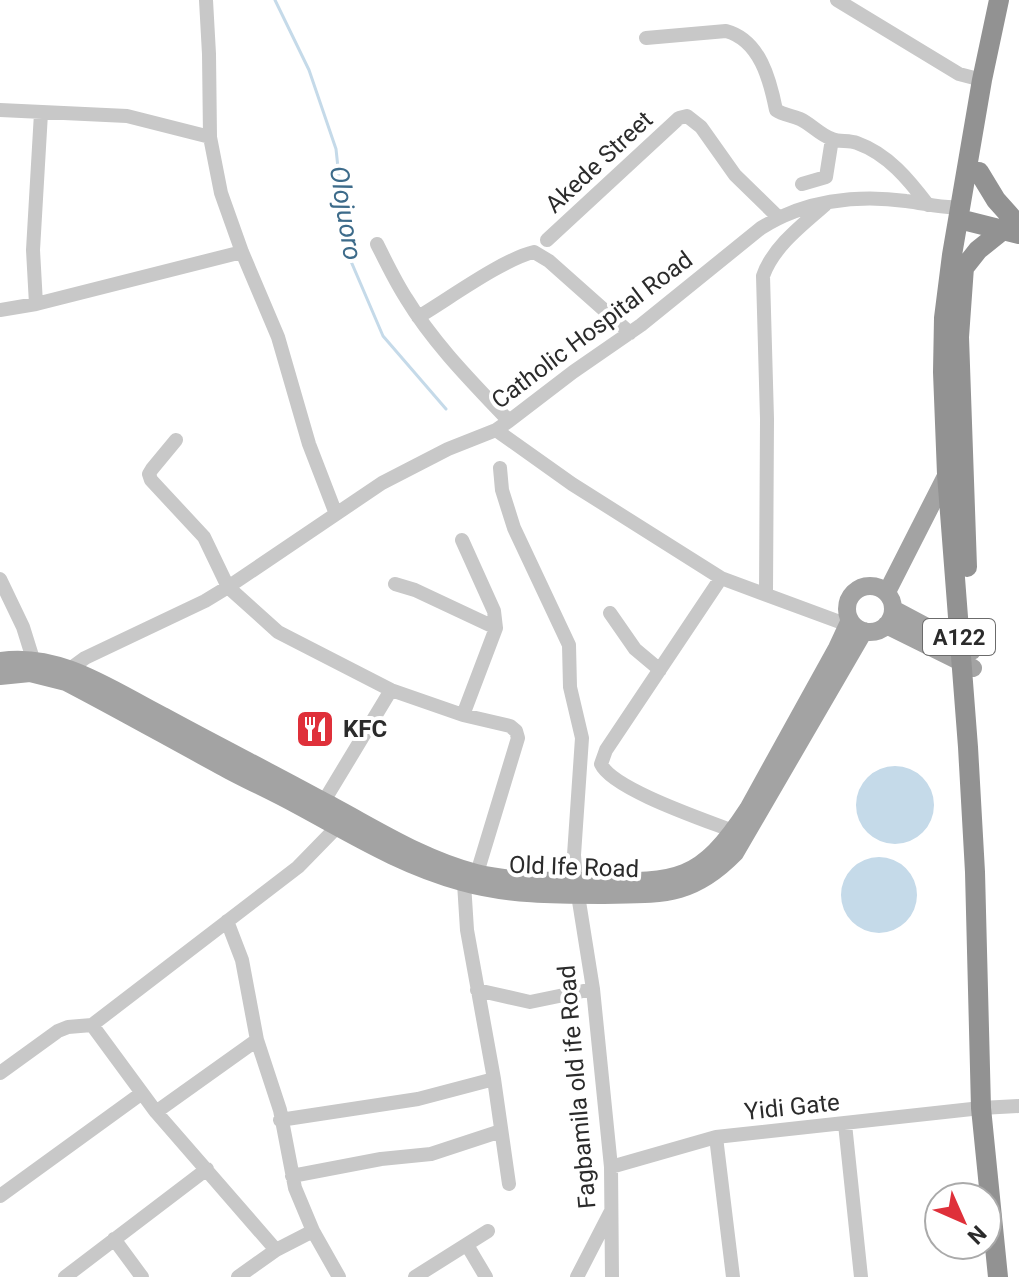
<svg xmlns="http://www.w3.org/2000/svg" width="1019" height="1277" viewBox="0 0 1019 1277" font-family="Roboto,sans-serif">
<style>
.water{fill:#c5dae9}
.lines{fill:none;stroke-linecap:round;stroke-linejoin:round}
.stream{stroke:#c5dae9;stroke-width:3}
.minor{stroke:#c8c8c8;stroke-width:14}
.major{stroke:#a3a3a3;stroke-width:18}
.highway{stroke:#929292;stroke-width:20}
.labels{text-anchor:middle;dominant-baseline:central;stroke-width:8;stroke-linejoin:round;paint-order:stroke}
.shield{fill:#fff;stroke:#6b6b6b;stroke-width:2}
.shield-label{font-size:22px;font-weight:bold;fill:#2b2b2b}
.street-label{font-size:24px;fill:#2b2b2b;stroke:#fff}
.poi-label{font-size:24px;font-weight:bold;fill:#2b2b2b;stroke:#fff;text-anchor:start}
.water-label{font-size:26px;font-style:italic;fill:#3d6b8a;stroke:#fff}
</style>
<rect width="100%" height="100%" fill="#fff"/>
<path class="water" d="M856 805a39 39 0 1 1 78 0a39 39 0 1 1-78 0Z
M841 895a38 38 0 1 1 76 0a38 38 0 1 1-76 0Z"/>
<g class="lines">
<path class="stream" d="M 275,0 L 309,70 L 336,149 L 347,252 L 383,336 L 446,409"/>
<path class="minor" d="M 206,0 L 209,54 L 210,137 L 221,193 L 242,252 L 278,337 L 309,444 L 336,514
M 837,0 L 959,74 L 982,80
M 646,38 L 726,31 C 760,40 770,80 776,110 C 783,115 791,115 800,119 C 811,124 820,135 832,139 C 839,142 849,140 857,143 C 888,154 909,180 928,205
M 0,110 L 127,116 L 210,137
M 802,184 L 826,177 L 832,139
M 547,240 L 679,118 L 687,116 L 701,127 L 735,175 L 778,217
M 377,244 C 386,262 395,281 406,298 C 434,344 472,382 509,421
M 36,304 L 33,250 L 41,113
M 0,310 L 36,304 L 242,252
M 418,317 C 447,300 503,259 534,252 L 549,261 L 630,333
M 496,430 L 572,484 L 721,578 L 848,625
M 176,440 L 152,469 L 149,474 L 151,480 L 204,537 L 228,587 L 278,632 L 391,690 L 463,715 L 510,726 L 516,731 L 518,738 L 477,873
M 500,468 L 502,490 L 514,528 L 569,645 L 570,687 L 582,738 L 574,855 L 576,881
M 462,540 L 494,611 L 496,628 L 463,715
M 721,578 L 606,750 L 601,764 C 612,789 705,820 733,831
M 0,579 L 23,627 L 33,659
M 395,584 L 415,590 L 496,628
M 766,593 L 767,419 L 763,276 C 773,247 802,225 825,205
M 610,613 L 635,649 L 660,670
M 70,669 L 85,658 L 205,601 L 228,587 L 382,483 L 448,449 L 496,430 L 509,421 L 573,372 L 641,325 L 761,228 C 803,201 856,194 906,201 C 925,203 941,209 961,207
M 324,801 L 391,690
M 464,883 L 467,930 L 494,1079 L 509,1184
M 578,895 L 593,989 L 611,1167 L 612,1277
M 227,921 L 242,960 L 257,1040 L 280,1110 L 295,1188 L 313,1231 L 339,1277
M 477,990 L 530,1002 L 593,989
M 92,1025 L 156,1112 L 276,1250
M 0,1073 L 58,1031 L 68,1027 L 92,1025 L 298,867 L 337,827
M 156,1112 L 257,1040
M 280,1120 L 418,1099 L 494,1079
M 845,1124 L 861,1277
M 716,1137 L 733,1277
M 611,1167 L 716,1137 L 981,1108 L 1019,1106
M 292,1176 L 381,1159 L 431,1154 L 501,1131
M 0,1196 L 142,1093
M 114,1239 L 142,1277
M 467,1245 L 486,1277
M 65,1277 L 207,1169
M 238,1277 L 276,1250 L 313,1231
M 415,1277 L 488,1231
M 577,1277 L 610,1213"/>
<path class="major" d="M847 609a23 23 0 1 1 46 0a23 23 0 1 1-46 0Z
M 887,592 L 947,474
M 893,609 L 972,651
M 886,625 L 973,668
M 0,661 C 60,652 112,690 163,716 C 216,745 270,772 323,801 C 373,827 421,859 476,873 C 512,882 553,881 591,881 C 676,882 699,884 748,809 L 837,648 L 850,620
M 0,676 L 30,673 L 66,682 C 118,709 169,738 221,766 C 246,780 272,791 297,805 C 351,834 402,866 462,882 C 508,895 555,895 601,895 C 661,894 691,898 735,853 L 864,631"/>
<path class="highway" d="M 979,172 L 996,200 L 1013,219
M 959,219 L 1019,234
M 964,267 L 959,337 L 967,567
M 963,269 L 978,250 L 1003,230
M 998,1277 L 981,1108 L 975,872 L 968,747 L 947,474 L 943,372 L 944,318 L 952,255 L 982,80 L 999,0"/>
</g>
<defs>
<symbol id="restaurant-square" viewBox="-11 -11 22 22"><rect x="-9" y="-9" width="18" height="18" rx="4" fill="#df303a" stroke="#fff"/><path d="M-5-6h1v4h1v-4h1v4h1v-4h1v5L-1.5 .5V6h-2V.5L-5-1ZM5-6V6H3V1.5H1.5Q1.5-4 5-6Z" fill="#fff"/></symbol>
</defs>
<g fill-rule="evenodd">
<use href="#restaurant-square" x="293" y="707" width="44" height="44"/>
</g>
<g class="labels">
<rect class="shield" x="923" y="619" width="72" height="36" rx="6"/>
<g class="shield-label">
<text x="959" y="637">A122</text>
</g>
<g class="street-label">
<text transform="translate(599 162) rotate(-43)">Akede Street</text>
<text transform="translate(592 330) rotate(-37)">Catholic Hospital Road</text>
<text transform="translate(574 867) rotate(2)">Old Ife Road</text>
<text transform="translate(577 1087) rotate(-95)">Fagbamila old ife Road</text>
<text transform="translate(792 1107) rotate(-6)">Yidi Gate</text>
</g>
<g class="poi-label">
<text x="343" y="729">KFC</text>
</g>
<g class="water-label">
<text transform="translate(346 213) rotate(81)">Olojuoro</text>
</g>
</g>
<g transform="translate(963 1221) rotate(135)"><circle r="38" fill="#ffffff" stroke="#aaaaaa" stroke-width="2"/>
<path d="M0-6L14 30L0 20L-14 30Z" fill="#df303a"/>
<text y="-12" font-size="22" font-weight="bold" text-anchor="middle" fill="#2b2b2b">N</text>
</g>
</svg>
